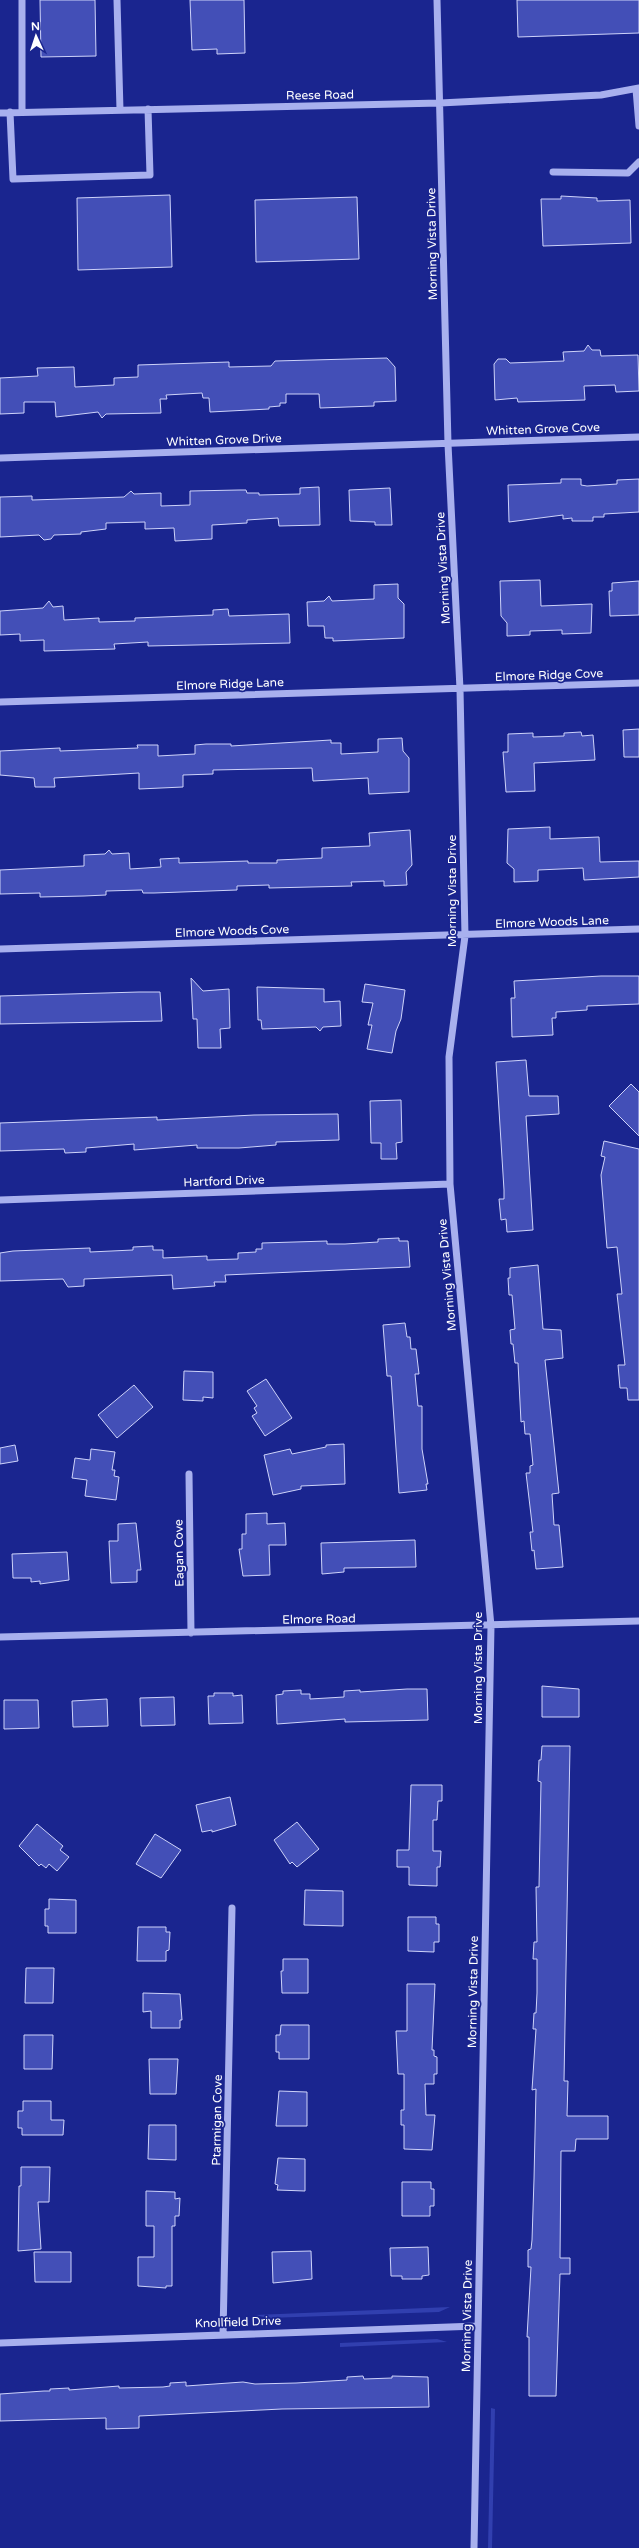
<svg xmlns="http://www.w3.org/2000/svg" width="639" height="2548" viewBox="0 0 639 2548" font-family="'Varela Round',sans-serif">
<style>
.green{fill:#313faf}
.building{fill:#434fb7;stroke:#ced3fa}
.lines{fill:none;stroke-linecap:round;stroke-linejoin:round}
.minor{stroke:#a8b0ee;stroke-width:7}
.labels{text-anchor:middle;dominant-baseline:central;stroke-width:3.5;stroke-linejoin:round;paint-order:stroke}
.street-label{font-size:12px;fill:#fff;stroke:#1a258f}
</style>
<rect width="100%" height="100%" fill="#1a258f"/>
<path class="green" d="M 450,2307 L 439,2312 L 268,2318 L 255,2315 Z
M 437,2339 L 447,2342 L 340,2347 L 340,2343 Z
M 491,2408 L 495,2409 L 492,2548 L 488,2548 Z"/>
<path class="building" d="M 40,0 L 95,0 L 96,56 L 41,57 Z
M 190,0 L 244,0 L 245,53 L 217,54 L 217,49 L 192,50 Z
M 517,0 L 639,0 L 639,33 L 518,37 Z
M 170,195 L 172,267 L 78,270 L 77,198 Z
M 561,196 L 597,198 L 597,201 L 630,200 L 631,243 L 543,246 L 541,199 L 561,199 Z
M 357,197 L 359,259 L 256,262 L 255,200 Z
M 588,345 L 592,350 L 600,350 L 601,356 L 638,355 L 639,391 L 616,392 L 615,385 L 584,386 L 585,400 L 518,402 L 517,398 L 495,400 L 494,364 L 498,359 L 506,359 L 510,363 L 564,361 L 563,352 L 584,351 Z
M 387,358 L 395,367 L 396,401 L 374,402 L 374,406 L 320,408 L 319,394 L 286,394 L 286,403 L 280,403 L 280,406 L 269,407 L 269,409 L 210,412 L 209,398 L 203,398 L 202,393 L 166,395 L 167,399 L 160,399 L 161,413 L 106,414 L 102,418 L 98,412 L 56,417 L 55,402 L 24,402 L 24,413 L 0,414 L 0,378 L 38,376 L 37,368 L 74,367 L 75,387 L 114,385 L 114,378 L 138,377 L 138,365 L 229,362 L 229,367 L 271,366 L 275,361 Z
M 561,479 L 581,479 L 581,485 L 587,486 L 617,484 L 617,480 L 639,479 L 639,512 L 604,514 L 604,517 L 593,517 L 593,521 L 572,521 L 572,518 L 563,519 L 563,515 L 509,522 L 508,485 L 561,483 Z
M 319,487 L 320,525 L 279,526 L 278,518 L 247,520 L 247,523 L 212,525 L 212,539 L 175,541 L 174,528 L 145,529 L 145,522 L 106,523 L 106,529 L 81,532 L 81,534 L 54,535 L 51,539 L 44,540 L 39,535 L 0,537 L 0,497 L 32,496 L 32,500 L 124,497 L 131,491 L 134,494 L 161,493 L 161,506 L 190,505 L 190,491 L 239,490 L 246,490 L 247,493 L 259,493 L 259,495 L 300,494 L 300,488 Z
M 390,488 L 392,525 L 375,525 L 375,522 L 350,521 L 349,490 Z
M 540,580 L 541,606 L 592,604 L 591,633 L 562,634 L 562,630 L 530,631 L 530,635 L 507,636 L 507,623 L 501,616 L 500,581 Z
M 639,581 L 639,615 L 610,616 L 609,591 L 612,591 L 612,583 Z
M 398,584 L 398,598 L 404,604 L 404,638 L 333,641 L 333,638 L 325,638 L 324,626 L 308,626 L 307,602 L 324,601 L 329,596 L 332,601 L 374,599 L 374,585 Z
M 49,601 L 53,607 L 63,606 L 64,620 L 99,618 L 99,622 L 135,621 L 135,618 L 213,615 L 213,610 L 228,609 L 229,616 L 289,614 L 290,643 L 148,646 L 148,642 L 114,644 L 115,649 L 44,651 L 44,640 L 20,641 L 20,634 L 0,635 L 0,611 L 43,608 Z
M 639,729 L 639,757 L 624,757 L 623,730 Z
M 581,732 L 582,736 L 593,735 L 595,760 L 534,763 L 535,791 L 506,792 L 503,752 L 508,752 L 508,734 L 533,733 L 533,737 L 564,736 L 564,733 Z
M 402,738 L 403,751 L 409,758 L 409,792 L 369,794 L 368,778 L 313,781 L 312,768 L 213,770 L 213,774 L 183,775 L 183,787 L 139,789 L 139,773 L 54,778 L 55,787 L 35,787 L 34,778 L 0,775 L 0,751 L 60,748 L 60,751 L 138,748 L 137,745 L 158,745 L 158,756 L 195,754 L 195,745 L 206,744 L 231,744 L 231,746 L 331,740 L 331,743 L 341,743 L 341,754 L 378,752 L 378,739 Z
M 550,827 L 550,839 L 599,837 L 600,862 L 639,861 L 639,877 L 584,880 L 583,868 L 538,870 L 538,881 L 514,882 L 514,869 L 507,863 L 508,829 Z
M 410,830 L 412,865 L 406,872 L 407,885 L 384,886 L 384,881 L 351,882 L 352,886 L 269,888 L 269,885 L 237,886 L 237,890 L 154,893 L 143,893 L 142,890 L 106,891 L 106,895 L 84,896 L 40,897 L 40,893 L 0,894 L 0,870 L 84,866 L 84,855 L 105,854 L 109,850 L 112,854 L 129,853 L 130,869 L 161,867 L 160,859 L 179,858 L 179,863 L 248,861 L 248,863 L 277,863 L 277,860 L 322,858 L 322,848 L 370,846 L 369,833 Z
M 601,976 L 639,976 L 639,1004 L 587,1006 L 587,1010 L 556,1012 L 556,1018 L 552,1018 L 553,1035 L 512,1037 L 511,998 L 515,998 L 514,981 Z
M 191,978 L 203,991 L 229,989 L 230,1028 L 220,1029 L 221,1048 L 198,1048 L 197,1019 L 193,1019 Z
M 365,984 L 405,990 L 401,1019 L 396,1031 L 392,1053 L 367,1049 L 372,1025 L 368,1025 L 373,1003 L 362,1002 Z
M 257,987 L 324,989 L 324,1002 L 340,1001 L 341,1026 L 323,1027 L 320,1031 L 316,1027 L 262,1029 L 261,1020 L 258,1020 Z
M 139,992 L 160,992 L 162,1021 L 0,1024 L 0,996 Z
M 526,1060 L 529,1096 L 558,1096 L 559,1114 L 526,1116 L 533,1230 L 507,1232 L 506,1219 L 501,1220 L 499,1199 L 504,1199 L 504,1190 L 496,1062 Z
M 631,1084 L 639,1092 L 639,1136 L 609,1106 Z
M 401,1100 L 402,1142 L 396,1143 L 397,1159 L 381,1159 L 381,1143 L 371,1143 L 370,1101 Z
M 338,1114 L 339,1140 L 276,1142 L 276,1145 L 239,1148 L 197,1148 L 197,1145 L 134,1150 L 134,1144 L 86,1148 L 86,1152 L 65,1153 L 64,1149 L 0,1151 L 0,1123 L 157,1117 L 157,1120 L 254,1115 Z
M 604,1141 L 639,1149 L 639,1400 L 628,1400 L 627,1388 L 620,1388 L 618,1365 L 625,1365 L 617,1294 L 622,1294 L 617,1247 L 607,1248 L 601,1175 L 605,1157 L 601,1156 Z
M 399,1238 L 399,1241 L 408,1241 L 410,1267 L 225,1275 L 226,1282 L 214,1282 L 215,1286 L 173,1289 L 172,1275 L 84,1279 L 84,1286 L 68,1287 L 63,1279 L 0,1281 L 0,1253 L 13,1251 L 90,1248 L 90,1252 L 133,1250 L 133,1247 L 153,1246 L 153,1250 L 163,1250 L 163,1258 L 207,1256 L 207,1260 L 238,1259 L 238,1253 L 256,1252 L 256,1249 L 262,1249 L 262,1243 L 327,1241 L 327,1244 L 345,1244 L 378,1242 L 378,1239 Z
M 538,1265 L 543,1329 L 561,1330 L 563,1358 L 545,1360 L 559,1493 L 552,1494 L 554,1525 L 559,1525 L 563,1567 L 536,1569 L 534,1550 L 532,1551 L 530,1532 L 533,1532 L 526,1473 L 530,1473 L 530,1466 L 533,1465 L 530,1434 L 525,1434 L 524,1421 L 521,1422 L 518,1363 L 515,1363 L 513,1344 L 511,1344 L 510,1330 L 515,1329 L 512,1295 L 509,1295 L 508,1278 L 510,1278 L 510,1268 Z
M 405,1323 L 407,1337 L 410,1337 L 411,1349 L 416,1349 L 419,1374 L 415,1374 L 418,1406 L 422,1406 L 422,1449 L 428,1484 L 426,1484 L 427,1490 L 399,1493 L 391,1376 L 387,1376 L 383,1325 Z
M 184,1371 L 213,1372 L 213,1398 L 203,1397 L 203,1401 L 183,1400 Z
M 266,1379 L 292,1418 L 265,1436 L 252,1416 L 257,1413 L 254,1408 L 257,1406 L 247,1391 Z
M 134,1385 L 153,1407 L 117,1438 L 98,1415 Z
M 344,1444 L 345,1484 L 301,1486 L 301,1489 L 273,1495 L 264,1455 L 290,1449 L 292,1454 L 326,1447 L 326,1445 Z
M 15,1445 L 18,1461 L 0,1464 L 0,1448 Z
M 91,1449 L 115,1452 L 112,1470 L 115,1470 L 114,1476 L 119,1477 L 116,1500 L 85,1496 L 87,1480 L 72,1478 L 75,1458 L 90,1460 Z
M 267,1513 L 267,1524 L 285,1523 L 286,1545 L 269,1545 L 270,1575 L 243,1576 L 239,1549 L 242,1549 L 242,1534 L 246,1534 L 246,1514 Z
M 136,1523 L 141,1570 L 137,1570 L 137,1582 L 111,1583 L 109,1541 L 118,1541 L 118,1524 Z
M 415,1540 L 416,1567 L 344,1568 L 344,1572 L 322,1574 L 321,1543 Z
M 67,1552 L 69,1580 L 40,1584 L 40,1581 L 31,1582 L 31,1578 L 13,1578 L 12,1554 Z
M 542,1686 L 579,1689 L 579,1717 L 542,1717 Z
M 407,1689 L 427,1689 L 428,1720 L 345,1722 L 345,1719 L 277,1724 L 276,1695 L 283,1694 L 283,1691 L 301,1690 L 301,1694 L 310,1694 L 310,1699 L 344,1697 L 344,1691 L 360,1690 L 360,1692 Z
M 214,1693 L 233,1693 L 233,1696 L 242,1695 L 243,1723 L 209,1724 L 208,1696 L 214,1696 Z
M 174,1697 L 175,1725 L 141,1726 L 140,1698 Z
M 107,1699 L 108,1726 L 73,1727 L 72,1701 Z
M 4,1700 L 38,1700 L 39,1728 L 4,1729 Z
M 542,1746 L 570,1746 L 564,2081 L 568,2081 L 567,2116 L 608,2116 L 608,2139 L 576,2139 L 575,2151 L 561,2151 L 560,2258 L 570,2258 L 570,2274 L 560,2274 L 556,2396 L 529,2396 L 529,2337 L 527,2337 L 531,2267 L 528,2267 L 528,2250 L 531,2249 L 532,2240 L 534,2179 L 536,2089 L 532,2090 L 536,2029 L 533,2029 L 534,2013 L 536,2013 L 537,1993 L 537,1959 L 533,1959 L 534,1942 L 537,1942 L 536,1887 L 539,1887 L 541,1782 L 538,1781 L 539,1760 L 541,1760 Z
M 411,1785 L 442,1785 L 442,1801 L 438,1801 L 437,1820 L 433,1820 L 433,1851 L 441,1851 L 440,1867 L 437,1867 L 437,1886 L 409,1885 L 409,1867 L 397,1867 L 397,1850 L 409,1850 Z
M 230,1797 L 236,1825 L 212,1832 L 212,1830 L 202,1832 L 196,1805 Z
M 297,1822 L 319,1849 L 297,1867 L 292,1862 L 290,1864 L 274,1840 Z
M 37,1824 L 63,1846 L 60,1850 L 69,1857 L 57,1871 L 49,1864 L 46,1868 L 41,1864 L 39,1866 L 19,1846 Z
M 155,1834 L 181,1850 L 161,1878 L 136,1864 Z
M 305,1890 L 343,1891 L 343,1926 L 304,1925 Z
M 49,1899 L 76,1900 L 76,1933 L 48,1933 L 48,1926 L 45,1926 L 45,1909 L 49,1909 Z
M 408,1917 L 436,1917 L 436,1924 L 439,1924 L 439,1942 L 434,1942 L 434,1952 L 408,1951 Z
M 138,1927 L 166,1927 L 166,1932 L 170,1932 L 169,1950 L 166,1951 L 166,1961 L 137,1961 Z
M 283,1959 L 308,1959 L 308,1993 L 282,1993 L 281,1971 L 283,1971 Z
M 26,1968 L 54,1968 L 53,2003 L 25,2003 Z
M 407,1984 L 435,1984 L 432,2050 L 434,2050 L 434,2056 L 437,2057 L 437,2074 L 434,2074 L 434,2084 L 425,2084 L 426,2115 L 435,2115 L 432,2150 L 404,2149 L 404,2125 L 401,2125 L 401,2110 L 404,2110 L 404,2074 L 398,2074 L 396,2031 L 407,2031 Z
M 143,1993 L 180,1994 L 182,2020 L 180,2020 L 180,2028 L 151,2028 L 151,2011 L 143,2012 Z
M 281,2025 L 309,2025 L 309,2059 L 279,2059 L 279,2052 L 276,2052 L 276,2035 L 280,2035 Z
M 24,2035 L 53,2035 L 52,2069 L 24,2069 Z
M 149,2059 L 178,2059 L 176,2094 L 150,2094 Z
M 279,2091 L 307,2092 L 307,2126 L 276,2126 Z
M 23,2101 L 51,2101 L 51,2120 L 64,2120 L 63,2135 L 22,2135 L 22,2128 L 18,2128 L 18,2111 L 23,2111 Z
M 149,2125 L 176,2125 L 176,2160 L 148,2159 Z
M 278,2158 L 305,2159 L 305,2191 L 277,2190 L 278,2185 L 275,2184 Z
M 21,2167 L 50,2167 L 49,2202 L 38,2202 L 41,2249 L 18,2251 L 19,2186 L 21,2186 Z
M 402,2182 L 431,2182 L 431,2189 L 434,2189 L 434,2206 L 430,2206 L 430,2216 L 402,2216 Z
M 146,2191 L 175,2192 L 175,2199 L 180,2198 L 179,2216 L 175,2216 L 175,2226 L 172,2226 L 172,2286 L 166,2286 L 166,2288 L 138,2286 L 138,2257 L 154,2257 L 154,2226 L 146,2226 Z
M 428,2247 L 429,2275 L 422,2276 L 422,2279 L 402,2279 L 402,2276 L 391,2276 L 390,2248 Z
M 311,2251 L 312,2279 L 273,2283 L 272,2252 Z
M 34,2252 L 71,2252 L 71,2282 L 35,2282 Z
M 363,2376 L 364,2379 L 392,2378 L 392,2376 L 428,2377 L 429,2407 L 282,2409 L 139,2416 L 139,2428 L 106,2429 L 106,2418 L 0,2421 L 0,2394 L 44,2391 L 50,2391 L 50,2389 L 69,2388 L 69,2390 L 119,2386 L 119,2388 L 163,2387 L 170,2386 L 170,2383 L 186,2382 L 186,2386 L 243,2382 L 255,2384 L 296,2383 L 347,2380 L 347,2377 Z"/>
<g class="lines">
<path class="minor" d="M 22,0 L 22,112
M 117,0 L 120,110
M 437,0 L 448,444 L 460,689 L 465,936 L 449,1057 L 450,1184 L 491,1626 L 474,2548
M 636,89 L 639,126
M 10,112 L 13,179 L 150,175 L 148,109
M 0,113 L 440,103 L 601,95 L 639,88
M 553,172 L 628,173 L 639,162
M 0,458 L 639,437
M 0,702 L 639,683
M 0,949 L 639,929
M 0,1200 L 450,1184
M 189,1474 L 191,1633
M 0,1637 L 639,1621
M 223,2334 L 232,1908
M 0,2343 L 477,2326"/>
</g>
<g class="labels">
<g class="street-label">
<text transform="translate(320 95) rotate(-1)">Reese Road</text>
<text transform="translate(432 244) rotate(-91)">Morning Vista Drive</text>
<text transform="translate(543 429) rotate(-2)">Whitten Grove Cove</text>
<text transform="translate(224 440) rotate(-2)">Whitten Grove Drive</text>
<text transform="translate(443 568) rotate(-93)">Morning Vista Drive</text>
<text transform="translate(549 675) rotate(-2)">Elmore Ridge Cove</text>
<text transform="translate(230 684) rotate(-2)">Elmore Ridge Lane</text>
<text transform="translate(452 891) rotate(-90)">Morning Vista Drive</text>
<text transform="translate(552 922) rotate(-2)">Elmore Woods Lane</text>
<text transform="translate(232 931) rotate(-2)">Elmore Woods Cove</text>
<text transform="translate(224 1181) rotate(-2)">Hartford Drive</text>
<text transform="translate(447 1275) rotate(-95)">Morning Vista Drive</text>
<text transform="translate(179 1553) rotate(-91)">Eagan Cove</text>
<text transform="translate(319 1619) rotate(-1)">Elmore Road</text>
<text transform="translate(478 1668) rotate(-90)">Morning Vista Drive</text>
<text transform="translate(473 1992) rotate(-89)">Morning Vista Drive</text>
<text transform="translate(217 2120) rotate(-89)">Ptarmigan Cove</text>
<text transform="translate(467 2316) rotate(-89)">Morning Vista Drive</text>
<text transform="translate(238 2322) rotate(-2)">Knollfield Drive</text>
</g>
</g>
<g transform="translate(36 36) rotate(357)" stroke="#1a258f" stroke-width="3" paint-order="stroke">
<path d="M0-3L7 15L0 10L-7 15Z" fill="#ffffff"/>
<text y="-6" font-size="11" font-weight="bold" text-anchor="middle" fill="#ffffff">N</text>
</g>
</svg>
